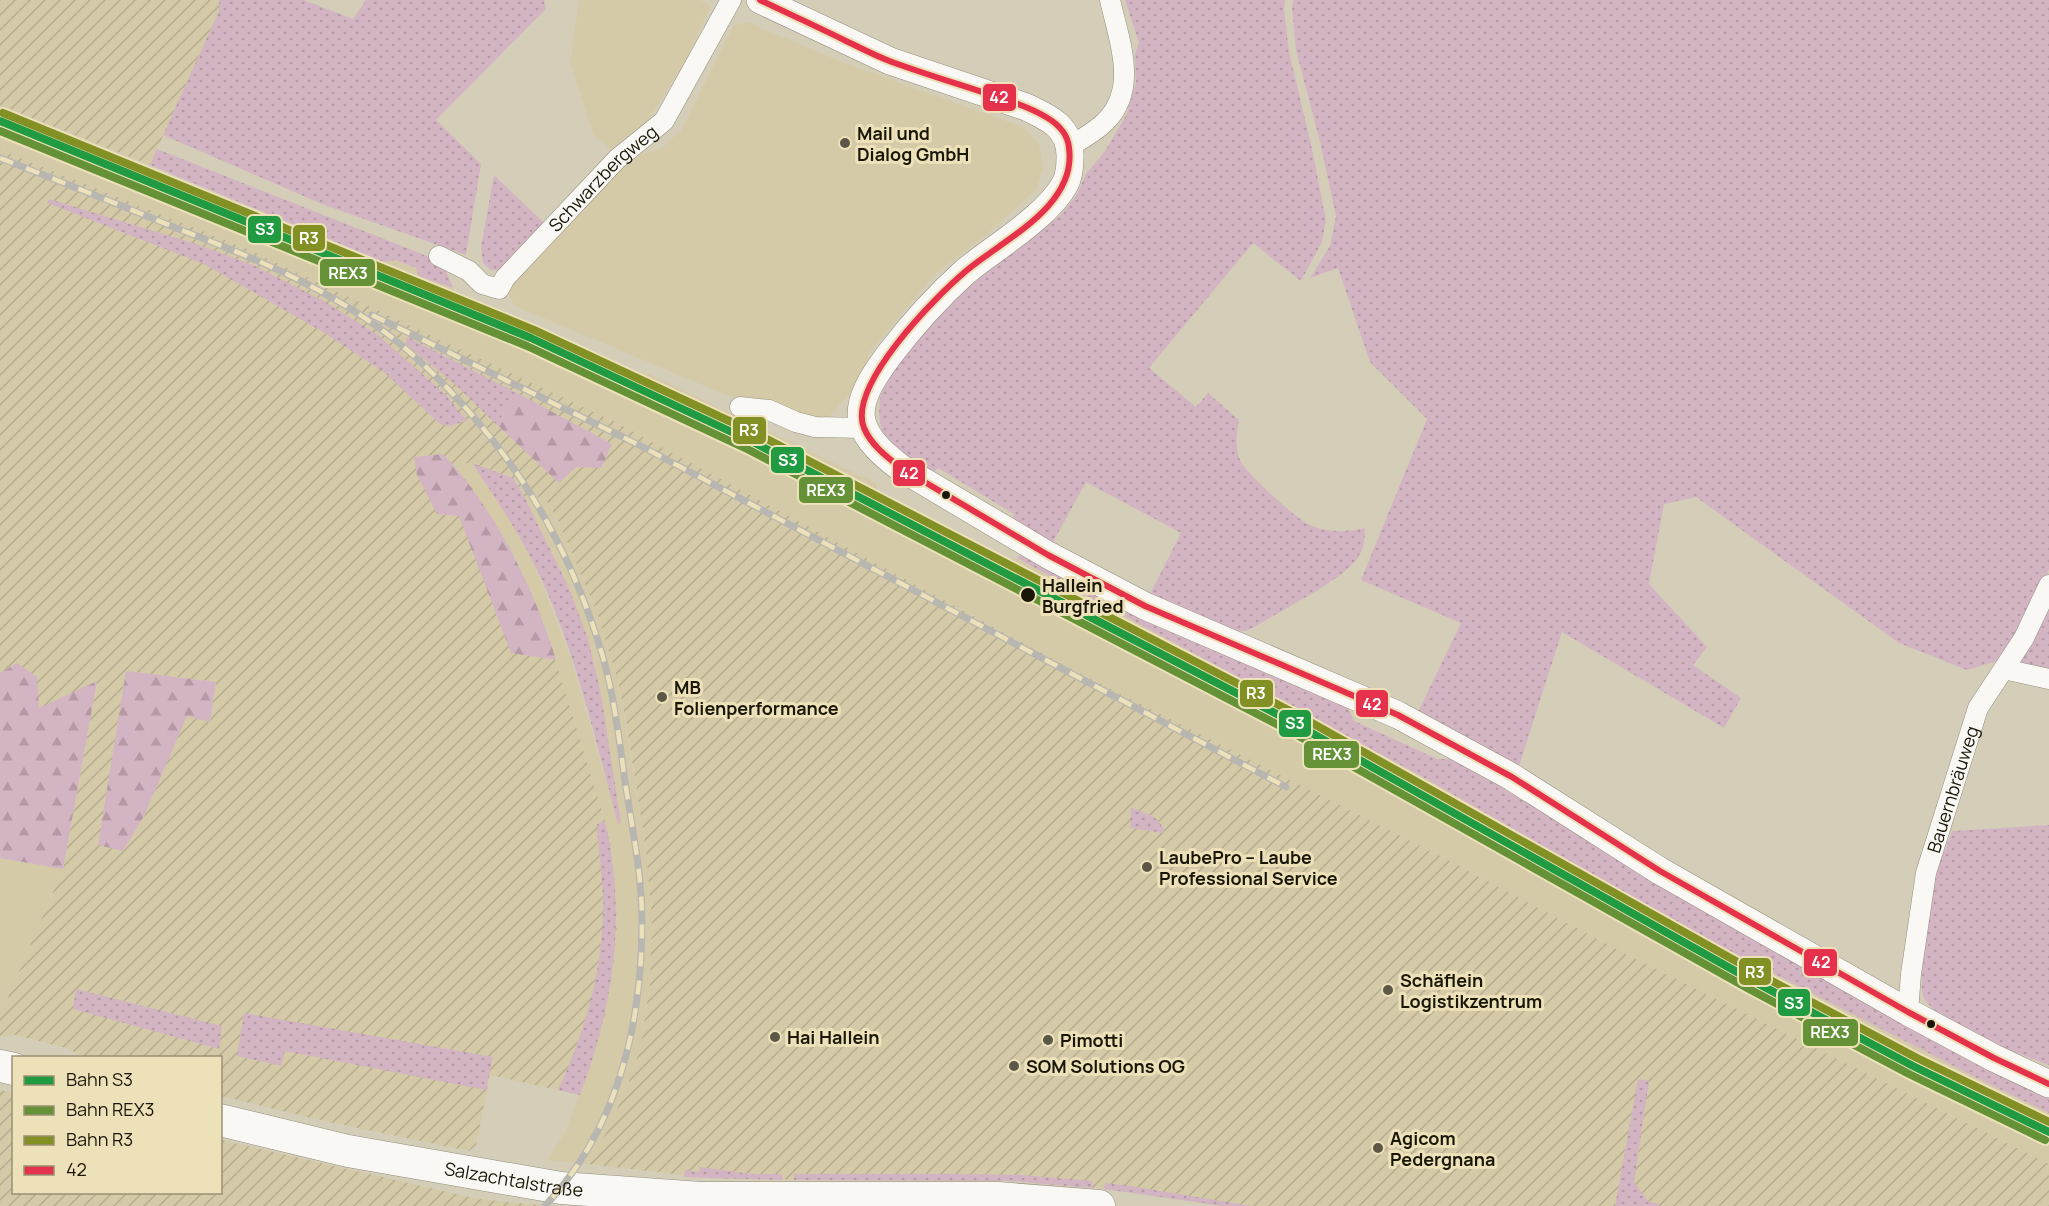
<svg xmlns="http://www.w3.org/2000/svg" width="2049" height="1206" viewBox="0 0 2049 1206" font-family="Manrope,sans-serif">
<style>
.built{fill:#d5caa8}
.industrial{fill:url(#industrial-furrows);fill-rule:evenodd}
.grass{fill:url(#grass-dots)}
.forest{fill:url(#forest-firs)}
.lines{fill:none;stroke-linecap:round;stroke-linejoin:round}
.street-casing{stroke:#938e7e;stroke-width:21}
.secondary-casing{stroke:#938e7e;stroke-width:28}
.primary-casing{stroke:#938e7e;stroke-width:33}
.street{stroke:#f9f8f4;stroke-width:20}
.secondary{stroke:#f9f8f4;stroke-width:27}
.primary{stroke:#f9f8f4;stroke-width:32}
.rail-casing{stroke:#b8b6b1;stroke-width:7}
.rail{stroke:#ede1ba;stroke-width:4.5;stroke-dasharray:14;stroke-linecap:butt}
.bus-1-casing{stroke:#ede1ba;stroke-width:10}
.bus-1{stroke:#e5314c;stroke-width:6}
.rail-1-casing{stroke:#ede1ba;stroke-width:12}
.rail-2-casing{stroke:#ede1ba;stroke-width:12}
.rail-3-casing{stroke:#ede1ba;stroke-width:12}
.rail-1{stroke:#219b42;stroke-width:8}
.rail-2{stroke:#659236;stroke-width:8}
.rail-3{stroke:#829024;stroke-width:8}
.poi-dot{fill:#5c5746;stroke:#ede1ba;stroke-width:2}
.bus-dot{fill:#1b1708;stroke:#ede1ba;stroke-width:2}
.labels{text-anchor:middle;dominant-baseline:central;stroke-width:6;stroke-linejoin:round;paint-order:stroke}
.poi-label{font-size:18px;font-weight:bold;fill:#1b1708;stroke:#ede1ba;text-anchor:start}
.street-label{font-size:18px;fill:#1b1708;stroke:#ede1ba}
.stop-label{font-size:18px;font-weight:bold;fill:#1b1708;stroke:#ede1ba;text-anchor:start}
.line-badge{stroke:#ede1ba;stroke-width:2}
.badge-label{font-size:16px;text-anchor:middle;font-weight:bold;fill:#fff}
</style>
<defs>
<pattern id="industrial-furrows" width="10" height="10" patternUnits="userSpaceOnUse" patternTransform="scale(1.5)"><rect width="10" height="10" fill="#d5caa8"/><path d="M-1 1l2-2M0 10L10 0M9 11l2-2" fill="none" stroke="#b6ad8f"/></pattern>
<pattern id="grass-dots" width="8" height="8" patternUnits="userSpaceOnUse" patternTransform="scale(1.5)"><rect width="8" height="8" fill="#d3b4c2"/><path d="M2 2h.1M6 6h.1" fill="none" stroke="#b59aa5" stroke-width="1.8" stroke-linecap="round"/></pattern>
<pattern id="forest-firs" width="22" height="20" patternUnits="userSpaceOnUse" patternTransform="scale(1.5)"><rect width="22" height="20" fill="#d3b4c2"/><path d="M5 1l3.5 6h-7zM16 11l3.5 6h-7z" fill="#b59aa5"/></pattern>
</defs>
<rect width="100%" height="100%" fill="#d4ceb9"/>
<path class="built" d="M 579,0 L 700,0 L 711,6 L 684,64 L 636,139 L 615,153 L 593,134 L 570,62 Z
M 747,22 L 842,62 L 1023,127 L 1039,144 L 1043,169 L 1036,190 L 987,234 L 935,274 L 868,354 L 871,371 L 827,419 L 745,403 L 515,306 L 505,290 L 626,160 L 662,148 L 681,130 L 733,26 Z
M 0,105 L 384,262 L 395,260 L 417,269 L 419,276 L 453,288 L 455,294 L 636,374 L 649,374 L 876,483 L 879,493 L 1006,560 L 1017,558 L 1423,777 L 1691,931 L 1981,1080 L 2049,1113 L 2049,1164 L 1626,954 L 1440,856 L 1062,664 L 619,424 L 247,249 L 0,150 Z
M 452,463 L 472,463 L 510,520 L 535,566 L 571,659 L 618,823 L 569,588 L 524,496 L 545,498 L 558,520 L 597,612 L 618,681 L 646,850 L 652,920 L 650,984 L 641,1045 L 628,1085 L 605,1135 L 588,1164 L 547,1160 L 566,1130 L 588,1072 L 604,1021 L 614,964 L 617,922 L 611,846 L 605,821 L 547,633 L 512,553 L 475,491 Z
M 0,858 L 63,869 L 0,1016 Z"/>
<path class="industrial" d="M 0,0 L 219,0 L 219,11 L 150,165 L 0,105 Z
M 0,150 L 247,249 L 619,424 L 1062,664 L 1440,856 L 1626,954 L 2049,1164 L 2049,1206 L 1223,1206 L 1123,1191 L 1010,1181 L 718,1179 L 588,1164 L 605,1135 L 628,1085 L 641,1045 L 650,984 L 652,920 L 646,850 L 626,721 L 618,681 L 597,612 L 558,520 L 545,498 L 524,496 L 513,478 L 471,463 L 453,464 L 475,491 L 512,553 L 547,633 L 605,821 L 611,846 L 617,922 L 614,964 L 604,1021 L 580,1095 L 490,1075 L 476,1145 L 469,1151 L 315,1119 L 221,1096 L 220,1058 L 84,1057 L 66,1048 L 15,1035 L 0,1037 L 0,1016 L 63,869 L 97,682 L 39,709 L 17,663 L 0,673 ZM 127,671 L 216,682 L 210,721 L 187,716 L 144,816 L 123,851 Z
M 0,1090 L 13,1093 L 14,1192 L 220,1192 L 221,1140 L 478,1199 L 550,1206 L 0,1206 Z"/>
<path class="grass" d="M 219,0 L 304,0 L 353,19 L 366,0 L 544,0 L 546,9 L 436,120 L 481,164 L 466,255 L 322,204 L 163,135 L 219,11 Z
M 1125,0 L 1285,0 L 1284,9 L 1289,52 L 1311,144 L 1326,220 L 1322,242 L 1301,281 L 1253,243 L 1149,368 L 1196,407 L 1208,393 L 1239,420 C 1236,434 1234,452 1243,465 C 1252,478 1296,519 1310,525 C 1328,533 1346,532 1365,528 C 1365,539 1364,549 1357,559 C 1341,581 1275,614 1249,630 L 1231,633 L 1149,596 L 1181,533 L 1086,482 L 1052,544 L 1011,520 L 1014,514 L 938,468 L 932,474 L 887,442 L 881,428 L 879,414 L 880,397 L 889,377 L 906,352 L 977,274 L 1060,216 L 1076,196 L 1086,174 L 1105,151 L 1127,114 L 1136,82 L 1135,54 L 1139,43 Z
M 1293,0 L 2049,0 L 2049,569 L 2013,646 L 1997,661 L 1967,670 L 1899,643 L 1696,497 L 1664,504 L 1649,584 L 1707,647 L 1693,665 L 1741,698 L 1724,728 L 1562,632 L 1519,766 L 1418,712 L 1461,623 L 1361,580 L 1427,419 L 1370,362 L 1338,268 L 1310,278 L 1330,246 L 1336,216 L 1320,142 L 1296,50 L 1292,7 Z
M 157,149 L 442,262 L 453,288 L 419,276 L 416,268 L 395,260 L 384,262 L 150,165 Z
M 494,175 L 545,224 L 504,270 L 491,270 L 483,263 L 481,247 Z
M 49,199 L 196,244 L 253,265 L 322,300 L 378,335 L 446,395 L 467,421 L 449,426 L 440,424 L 385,373 L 323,332 L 204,264 L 47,203 Z
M 407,337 L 519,394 L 496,424 L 457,386 L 406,344 Z
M 472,463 L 513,478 L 524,496 L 569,588 L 588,639 L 601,694 L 621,823 L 618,824 C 595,738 574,644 534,564 C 516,528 494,496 472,463 Z
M 1020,555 L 1136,617 L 1347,706 L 1354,721 L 1437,759 L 1454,759 L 1757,941 L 2049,1096 L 2049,1113 L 1981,1080 L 1691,931 L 1423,777 L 1017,558 Z
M 2049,598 L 2049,672 L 2021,666 L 2021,657 Z
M 1131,808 C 1144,812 1162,817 1164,833 L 1130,828 Z
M 605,821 C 627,916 614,1004 580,1095 L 558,1090 C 584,1035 602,973 603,911 C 604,882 598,853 597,824 Z
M 2049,825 L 2049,1065 C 2020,1054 1935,1025 1923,996 C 1918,983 1931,899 1934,882 C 1938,865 1946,848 1952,831 Z
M 76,989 L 222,1026 L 219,1049 L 73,1009 Z
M 244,1013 L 493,1057 L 486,1090 L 285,1051 L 281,1066 L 237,1056 Z
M 1638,1079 L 1649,1081 L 1634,1182 L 1648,1201 L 1659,1204 L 1658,1206 L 1615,1206 Z
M 700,1167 L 752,1174 L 782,1174 L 782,1180 L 684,1177 L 685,1170 L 699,1172 Z
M 794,1174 L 967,1174 L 1023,1175 L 1092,1181 L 1093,1188 L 1010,1181 L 794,1180 Z
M 1105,1183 L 1124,1185 L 1251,1206 L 1223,1206 L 1104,1189 Z"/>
<path class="forest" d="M 519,394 L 612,444 L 601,468 L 576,467 L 559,483 L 496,424 Z
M 443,454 C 494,507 535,590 556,660 L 511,653 L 459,516 L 437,514 L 417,475 L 414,457 Z
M 17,663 L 37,677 L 39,708 L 97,681 L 63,869 L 0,858 L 0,673 Z
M 126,671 L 216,682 L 210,722 L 187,716 L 144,816 L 123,851 L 98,845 Z"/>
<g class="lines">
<defs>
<g id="street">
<path d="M 1070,146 C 1082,139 1095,132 1105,122 C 1139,89 1119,40 1110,0"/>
<path id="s1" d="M 439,256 L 469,271 L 482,284 L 499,289 L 505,278 L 617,159 L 664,121 L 731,0"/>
<path d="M 740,407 L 769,410 L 796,422 L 815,427 L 864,428"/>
<path d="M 2004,669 L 2049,679"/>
<path id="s2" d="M 1908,1012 L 1911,974 L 1926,873 L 1978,708 L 2024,638 L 2049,585"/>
</g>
<path id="secondary" d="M 760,0 L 890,61 L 1026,107 C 1050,118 1071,128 1070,157 C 1070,165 1069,177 1065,184 C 1047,217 995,247 966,271 C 938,296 912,325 889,355 C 852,405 848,429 901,468 L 1048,555 L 1145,606 L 1398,715 L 1512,777 L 1660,871 L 1908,1012 L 1994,1058 L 2049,1084"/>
<g id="primary">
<path d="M 0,1066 L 14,1069"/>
<path id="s3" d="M 220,1120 L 348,1151 L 561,1188 L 701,1198 L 998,1198 L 1099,1206"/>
</g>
</defs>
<use href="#street" class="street-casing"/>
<use href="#secondary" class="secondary-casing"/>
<use href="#primary" class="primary-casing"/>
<use href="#street" class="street"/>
<use href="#secondary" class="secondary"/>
<use href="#primary" class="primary"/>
<defs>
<path id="rail" d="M 0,158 C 59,181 118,204 176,228 C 255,258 334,290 400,344 C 450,385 503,447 536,503 C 562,546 584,596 599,644 C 614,690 619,740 626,788 C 633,832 642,877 642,921 C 642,1025 618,1128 545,1206
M 372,315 L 639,445 L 1286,787"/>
</defs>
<use href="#rail" class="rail-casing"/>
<use href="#rail" class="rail"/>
<defs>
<path id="bus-1" d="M 760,0 C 789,14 818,27 846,41 C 861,48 876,56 892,62 C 925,74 958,84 991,95 C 1010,101 1029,107 1046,117 C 1058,124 1068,134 1069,148 C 1077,206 1004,239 966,271 C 935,297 847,386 864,428 C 871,445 887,457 901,468 L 1048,555 L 1145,606 L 1398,715 L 1512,777 L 1660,871 L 1908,1012 L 1994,1058 L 2049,1084"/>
</defs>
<use href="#bus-1" class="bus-1-casing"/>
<use href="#bus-1" class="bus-1"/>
<defs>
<path id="rail-1" d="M 0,121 L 531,338 L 753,442 L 1292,722 L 1753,981 L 1913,1066 L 2049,1132"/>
<path id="rail-2" d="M 0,131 L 527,346 L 749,450 L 1288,730 L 1749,989 L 1909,1074 L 2045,1140"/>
<path id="rail-3" d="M 3,113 L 534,330 L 757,434 L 1296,714 L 1757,973 L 1917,1058 L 2049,1122"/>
</defs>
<use href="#rail-1" class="rail-1-casing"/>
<use href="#rail-2" class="rail-2-casing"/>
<use href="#rail-3" class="rail-3-casing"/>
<use href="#rail-1" class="rail-1"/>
<use href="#rail-2" class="rail-2"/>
<use href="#rail-3" class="rail-3"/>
</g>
<g class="poi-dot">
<circle cx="845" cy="143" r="6"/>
<circle cx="662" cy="697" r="6"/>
<circle cx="1147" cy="867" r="6"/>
<circle cx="1388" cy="990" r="6"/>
<circle cx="775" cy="1037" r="6"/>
<circle cx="1048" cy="1040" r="6"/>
<circle cx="1014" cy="1066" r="6"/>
<circle cx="1378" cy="1148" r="6"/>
</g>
<g class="bus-dot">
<circle cx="946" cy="495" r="5"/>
<circle cx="1028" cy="595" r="8"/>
<circle cx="1931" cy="1024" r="5"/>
</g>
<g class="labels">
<g class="poi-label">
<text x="857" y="133">Mail und<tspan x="857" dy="21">Dialog GmbH</tspan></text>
<text x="674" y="687">MB<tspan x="674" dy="21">Folienperformance</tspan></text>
<text x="1159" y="857">LaubePro – Laube<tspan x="1159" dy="21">Professional Service</tspan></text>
<text x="1400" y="980">Schäflein<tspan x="1400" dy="21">Logistikzentrum</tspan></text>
<text x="787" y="1037">Hai Hallein</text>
<text x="1060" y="1040">Pimotti</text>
<text x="1026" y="1066">SOM Solutions OG</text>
<text x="1390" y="1138">Agicom<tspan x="1390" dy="21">Pedergnana</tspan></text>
</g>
<g class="street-label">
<text stroke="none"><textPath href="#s1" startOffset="222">Schwarzbergweg</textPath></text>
<text stroke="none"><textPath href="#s2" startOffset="228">Bauernbräuweg</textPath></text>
<text stroke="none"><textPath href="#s3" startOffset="300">Salzachtalstraße</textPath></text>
</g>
<g class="stop-label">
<text x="1042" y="585">Hallein<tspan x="1042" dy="21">Burgfried</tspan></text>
</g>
</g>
<g class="line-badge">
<rect x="982" y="83" width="35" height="29" rx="6" fill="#e5314c"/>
<rect x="247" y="215" width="35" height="29" rx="6" fill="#219b42"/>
<rect x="292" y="224" width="34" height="28" rx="6" fill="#829024"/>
<rect x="319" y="258" width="57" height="29" rx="6" fill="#659236"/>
<rect x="732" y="416" width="35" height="29" rx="6" fill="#829024"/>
<rect x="770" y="446" width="35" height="28" rx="6" fill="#219b42"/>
<rect x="892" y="459" width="34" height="28" rx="6" fill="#e5314c"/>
<rect x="798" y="476" width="56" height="28" rx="6" fill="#659236"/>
<rect x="1239" y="679" width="35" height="29" rx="6" fill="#829024"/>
<rect x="1355" y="689" width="34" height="29" rx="6" fill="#e5314c"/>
<rect x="1278" y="709" width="34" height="29" rx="6" fill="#219b42"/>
<rect x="1303" y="740" width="57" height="29" rx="6" fill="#659236"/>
<rect x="1803" y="948" width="35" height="29" rx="6" fill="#e5314c"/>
<rect x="1738" y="957" width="34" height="29" rx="6" fill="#829024"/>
<rect x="1777" y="988" width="34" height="29" rx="6" fill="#219b42"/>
<rect x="1802" y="1018" width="57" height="29" rx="6" fill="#659236"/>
</g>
<g class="badge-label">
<text x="999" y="103">42</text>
<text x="265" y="235">S3</text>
<text x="309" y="244">R3</text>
<text x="348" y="279">REX3</text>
<text x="749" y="436">R3</text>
<text x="788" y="466">S3</text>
<text x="909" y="479">42</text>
<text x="826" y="496">REX3</text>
<text x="1256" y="699">R3</text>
<text x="1372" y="710">42</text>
<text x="1295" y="729">S3</text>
<text x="1332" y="760">REX3</text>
<text x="1821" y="968">42</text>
<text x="1755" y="978">R3</text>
<text x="1794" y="1009">S3</text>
<text x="1830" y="1038">REX3</text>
</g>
<rect x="12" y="1056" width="210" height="138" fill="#ede1ba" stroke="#999073" stroke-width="1.5"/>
<rect x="24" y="1076" width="30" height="9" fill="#219b42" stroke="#999073" stroke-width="1.5"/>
<text x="66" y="1086" font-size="18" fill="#1b1708">Bahn S3</text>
<rect x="24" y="1106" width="30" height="9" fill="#659236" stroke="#999073" stroke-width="1.5"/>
<text x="66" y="1116" font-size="18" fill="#1b1708">Bahn REX3</text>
<rect x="24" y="1136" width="30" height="9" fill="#829024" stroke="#999073" stroke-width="1.5"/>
<text x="66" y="1146" font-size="18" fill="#1b1708">Bahn R3</text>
<rect x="24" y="1166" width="30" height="9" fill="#e5314c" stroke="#999073" stroke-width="1.5"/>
<text x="66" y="1176" font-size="18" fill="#1b1708">42</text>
</svg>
